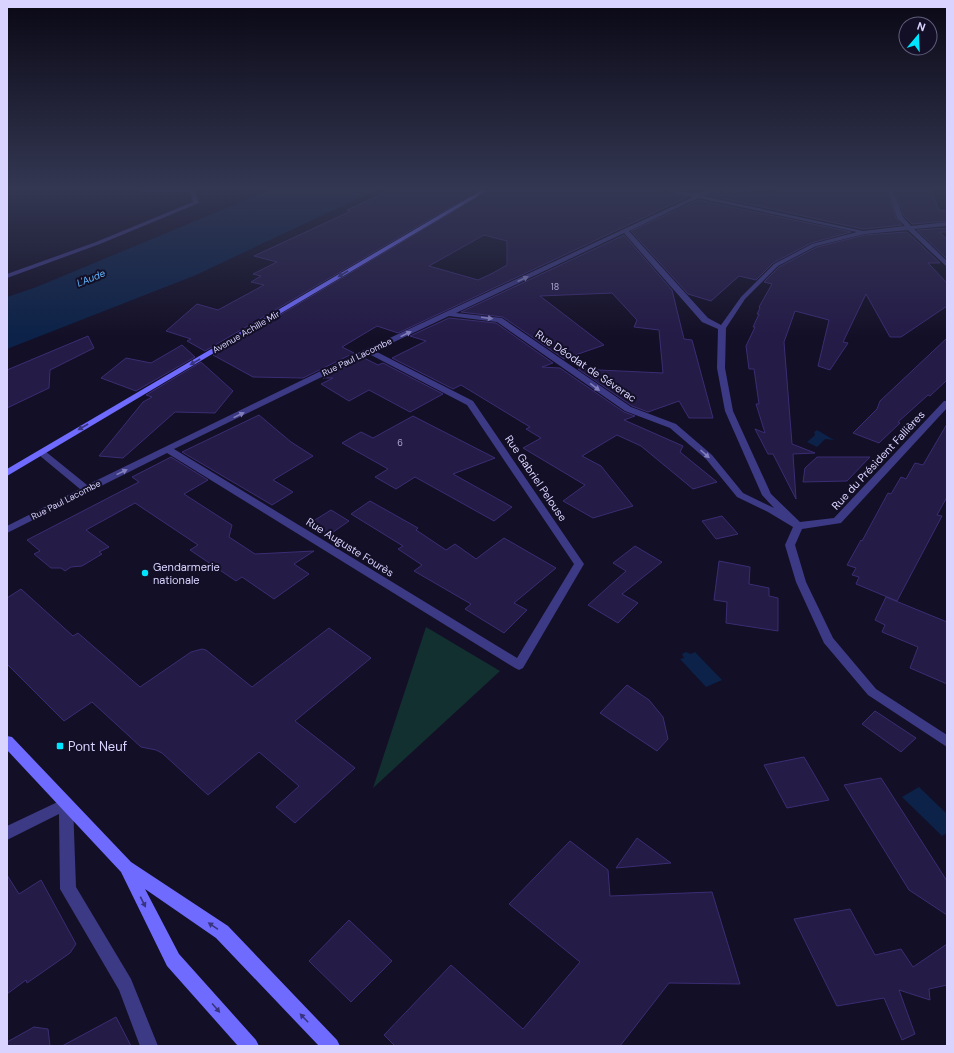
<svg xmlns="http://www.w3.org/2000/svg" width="954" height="1053" viewBox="0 0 954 1053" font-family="'DM Sans',sans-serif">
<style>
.green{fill:#12302f}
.water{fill:#0c2248}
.building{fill:#241b47;stroke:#3b2d73;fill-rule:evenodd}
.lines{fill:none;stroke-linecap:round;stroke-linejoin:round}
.street{fill:#3d3a85;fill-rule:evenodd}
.secondary{fill:#6f6bff;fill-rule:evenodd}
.oneway{fill:#38347d}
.oneway2{fill:#837fbc}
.poi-dot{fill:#00e5ff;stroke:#130f26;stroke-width:1.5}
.labels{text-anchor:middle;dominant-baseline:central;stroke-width:4;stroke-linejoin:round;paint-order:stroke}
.number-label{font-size:9px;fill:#aca6d1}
.far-street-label{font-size:9px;fill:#d9d4ff;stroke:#130f26}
.far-water-label{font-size:10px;font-style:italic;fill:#62b6ff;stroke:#130f26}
.street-label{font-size:11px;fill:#d9d4ff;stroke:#130f26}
.poi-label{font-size:11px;fill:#d9d4ff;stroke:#130f26;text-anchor:start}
.near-poi-label{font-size:13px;fill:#d9d4ff;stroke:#130f26;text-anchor:start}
</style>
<rect width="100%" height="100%" fill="#130f26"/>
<path class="green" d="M 426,627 L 500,671 L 373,788 Z"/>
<path class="water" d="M 270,190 L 376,190 L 196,275 L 7,349 L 7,297 L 34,288 Z
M 817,430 L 834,440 L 825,439 L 817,447 L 807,442 L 815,435 L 814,432 Z
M 686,652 L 691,654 L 695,652 L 722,680 L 706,687 L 680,659 L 684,658 L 682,654 Z
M 919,787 L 947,814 L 947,833 L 942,836 L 902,797 Z"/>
<path class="building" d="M 391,190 L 480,190 L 205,351 L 187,341 L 191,339 L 166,331 L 197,304 L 218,310 L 264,285 L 251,282 L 261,276 L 253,274 L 277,262 L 254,256 L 351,211 L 347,210 Z
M 489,190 L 653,190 L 688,197 L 398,333 L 377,326 L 342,347 L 354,353 L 303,378 L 253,377 L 213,355 ZM 484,235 L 507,241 L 507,265 L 493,273 L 478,280 L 429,266 Z
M 719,190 L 729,192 L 733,190 L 743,190 L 776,196 L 777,190 L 887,190 L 896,218 L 902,225 L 863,229 L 707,195 Z
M 894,190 L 931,190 L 939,210 L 947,211 L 947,221 L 912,224 L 904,216 Z
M 698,200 L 851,232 L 811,243 L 773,263 L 756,280 L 739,276 L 711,301 L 688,294 L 631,231 Z
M 947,228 L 947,232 L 939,232 L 947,239 L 947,259 L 917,230 Z
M 907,232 L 940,263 L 928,263 L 947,283 L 947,306 L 901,337 L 890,337 L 866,294 L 843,342 L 848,343 L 830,370 L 818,366 L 829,320 L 795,311 L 784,342 L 792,444 L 815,453 L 793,454 L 796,499 L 773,454 L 768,454 L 755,429 L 765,433 L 756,404 L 759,404 L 754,369 L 749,369 L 746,346 L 755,327 L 753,327 L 759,314 L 757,314 L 760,308 L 759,307 L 772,284 L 764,282 L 779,267 L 817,247 L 865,235 Z
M 624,235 L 672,290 L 684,339 L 692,340 L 713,418 L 689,418 L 679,401 L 648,412 L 632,406 L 578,369 L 663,373 L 659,330 L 634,327 L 637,320 L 612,293 L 540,296 L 604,345 L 564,359 L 503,317 L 461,312 Z
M 449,318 L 496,323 L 553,363 L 542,367 L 560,368 L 624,412 L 635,416 L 624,420 L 683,446 L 680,452 L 717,482 L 693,489 L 641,446 L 617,435 L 582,456 L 601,466 L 633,506 L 593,518 L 563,501 L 585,485 L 523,448 L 541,438 L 526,429 L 530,427 L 461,385 L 453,389 L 392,358 L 426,341 L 410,336 Z
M 88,336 L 94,348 L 50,370 L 49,388 L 7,408 L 7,370 Z
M 947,338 L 947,380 L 930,396 L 928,395 L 898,422 L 900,423 L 879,443 L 853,433 L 877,409 L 880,401 Z
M 182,345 L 195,357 L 136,391 L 101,378 L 126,358 L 151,363 Z
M 364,358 L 378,365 L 383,363 L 443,394 L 410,412 L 369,390 L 349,401 L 321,384 L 333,378 L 323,378 Z
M 201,362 L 233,391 L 215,413 L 175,412 L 123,458 L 99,456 L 143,402 L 152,397 L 146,395 Z
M 259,415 L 291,442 L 313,456 L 273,480 L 293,492 L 272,505 L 182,452 Z
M 413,416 L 495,458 L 453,474 L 512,507 L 494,521 L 415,477 L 396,489 L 375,477 L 388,469 L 342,443 L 361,432 L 373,438 Z
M 947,424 L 947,497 L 937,515 L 942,516 L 897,601 L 856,584 L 859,577 L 852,575 L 856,568 L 847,565 L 861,540 L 862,541 L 888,493 L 891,494 L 901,477 L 906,479 L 915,463 L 923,465 Z
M 171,457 L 208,480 L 184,494 L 232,525 L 229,537 L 255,554 L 314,551 L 294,564 L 309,574 L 274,599 L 242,577 L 236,581 L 190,550 L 198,545 L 135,503 L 86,530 L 109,547 L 99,552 L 102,554 L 82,566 L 71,567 L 65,571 L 61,568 L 51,568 L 34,554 L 40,551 L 27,540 L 139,482 L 132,477 Z
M 817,457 L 870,457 L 847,481 L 803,482 L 805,468 Z
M 370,501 L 418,528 L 416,530 L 446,550 L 455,544 L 476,559 L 504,538 L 556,568 L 514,603 L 527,610 L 504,633 L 465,609 L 471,604 L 414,571 L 422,565 L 398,549 L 403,546 L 351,514 Z
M 331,510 L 349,521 L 329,535 L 310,523 Z
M 722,516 L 738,534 L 716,539 L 702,521 Z
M 635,546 L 662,562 L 622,594 L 638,603 L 618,623 L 588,605 L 626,571 L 613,563 Z
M 719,561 L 750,567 L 749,584 L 769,588 L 769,596 L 778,598 L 778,631 L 726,623 L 727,602 L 714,600 Z
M 21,589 L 73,636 L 78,633 L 140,687 L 191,652 L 202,649 L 206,650 L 252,687 L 329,628 L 371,658 L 295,721 L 355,768 L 295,823 L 276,807 L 299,786 L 259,752 L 208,795 L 162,753 L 156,750 L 141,747 L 92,702 L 64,721 L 7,664 L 7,598 Z
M 886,597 L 947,622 L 947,684 L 910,668 L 918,647 L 882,632 L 885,625 L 875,620 Z
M 627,685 L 649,700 L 663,717 L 668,739 L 657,751 L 600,713 Z
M 875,711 L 916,738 L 901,752 L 862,724 Z
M 804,757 L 829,800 L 787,808 L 764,765 Z
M 881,778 L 947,881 L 947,915 L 909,890 L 844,785 Z
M 637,838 L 671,863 L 616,868 Z
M 570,841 L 608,870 L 610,896 L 712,892 L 740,984 L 669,983 L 620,1046 L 395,1046 L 384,1035 L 451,965 L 523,1029 L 580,962 L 509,904 Z
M 7,875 L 19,894 L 41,880 L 76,944 L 70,953 L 27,983 L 26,980 L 7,994 Z
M 850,909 L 875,955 L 901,949 L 913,967 L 947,944 L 947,985 L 929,989 L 930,1000 L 899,990 L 915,1034 L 902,1040 L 884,998 L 837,1006 L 794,919 Z
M 349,920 L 392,961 L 351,1002 L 309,961 Z
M 116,1017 L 131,1046 L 62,1046 Z
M 34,1027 L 48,1029 L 50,1046 L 7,1046 L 7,1042 Z"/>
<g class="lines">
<path class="street" d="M 139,190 L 198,190 L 195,192 L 199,203 L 100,244 L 7,278 L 7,274 L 96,242 L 193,202 L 190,192 L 141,192 Z
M 667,190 L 697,194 L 708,190 L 713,190 L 703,196 L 863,231 L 905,226 L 897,218 L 888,190 L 893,190 L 903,217 L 911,226 L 947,222 L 947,226 L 914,229 L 947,261 L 947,267 L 908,230 L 865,234 L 816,246 L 778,266 L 745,299 L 726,328 L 725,368 L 733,411 L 771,494 L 800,522 L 834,518 L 944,401 L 947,401 L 947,408 L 841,523 L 802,529 L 795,545 L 806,582 L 833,638 L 876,689 L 947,735 L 947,747 L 868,695 L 824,643 L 796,582 L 785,545 L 793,527 L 768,512 L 737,497 L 706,459 L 670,428 L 625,411 L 497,322 L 449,316 L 375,351 L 473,401 L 584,564 L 523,668 L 519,670 L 515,668 L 167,453 L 7,533 L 7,526 L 80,489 L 39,455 L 38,453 L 39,451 L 45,451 L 87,485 L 366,349 L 693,197 L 667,191 ZM 698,198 L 857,232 L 812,244 L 774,264 L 741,297 L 721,325 L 708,318 L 629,231 ZM 624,233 L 702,322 L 718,329 L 717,368 L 725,411 L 762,495 L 774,508 L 743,493 L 712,455 L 676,424 L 631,407 L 502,318 L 456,313 ZM 369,354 L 467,405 L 574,564 L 517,658 L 174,449 Z
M 66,798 L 71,800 L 73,804 L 76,887 L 131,979 L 158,1046 L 140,1046 L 119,990 L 60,889 L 59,814 L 7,840 L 7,826 Z"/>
<path class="secondary" d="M 482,190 L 488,190 L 7,476 L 7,469 Z
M 7,736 L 12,737 L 131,862 L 228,926 L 337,1040 L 340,1046 L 319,1046 L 216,938 L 145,889 L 179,954 L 256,1040 L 259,1046 L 238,1046 L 167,966 L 121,872 L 7,750 Z"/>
</g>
<defs><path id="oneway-solid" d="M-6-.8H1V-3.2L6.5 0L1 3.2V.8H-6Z"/></defs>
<g class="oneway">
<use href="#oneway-solid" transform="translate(343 274) rotate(149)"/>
<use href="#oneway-solid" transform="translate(195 362) rotate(150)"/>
<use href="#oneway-solid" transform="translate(83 427) rotate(150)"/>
<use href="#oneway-solid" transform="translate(143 902) rotate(63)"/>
<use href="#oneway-solid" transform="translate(213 926) rotate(-146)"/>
<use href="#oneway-solid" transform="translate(216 1008) rotate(49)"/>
<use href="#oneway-solid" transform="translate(304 1018) rotate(-134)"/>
</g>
<g class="oneway2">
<use href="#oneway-solid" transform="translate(523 279) rotate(-25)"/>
<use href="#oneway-solid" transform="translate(487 318) rotate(7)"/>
<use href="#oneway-solid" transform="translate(406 334) rotate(-26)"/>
<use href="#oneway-solid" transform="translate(595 387) rotate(37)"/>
<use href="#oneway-solid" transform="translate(239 415) rotate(-26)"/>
<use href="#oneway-solid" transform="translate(705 454) rotate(42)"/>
<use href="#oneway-solid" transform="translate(122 472) rotate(-26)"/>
</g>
<linearGradient id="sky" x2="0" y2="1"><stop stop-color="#0a0815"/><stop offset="0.56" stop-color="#333752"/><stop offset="1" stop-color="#333752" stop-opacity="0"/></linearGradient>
<rect width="954" height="337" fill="url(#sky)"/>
<g class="poi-dot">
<circle cx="145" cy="573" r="4"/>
<rect x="56" y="742" width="8" height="8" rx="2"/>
</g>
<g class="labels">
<g class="number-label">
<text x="555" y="287">18</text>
<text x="400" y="443">6</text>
</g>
<g class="far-street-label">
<text transform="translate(246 332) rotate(-30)">Avenue Achille Mir</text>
<text transform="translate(357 357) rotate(-26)">Rue Paul Lacombe</text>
<text transform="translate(66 500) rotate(-27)">Rue Paul Lacombe</text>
</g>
<g class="far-water-label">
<text transform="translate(91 278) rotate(-22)">L'Aude</text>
</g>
<g class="street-label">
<text transform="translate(586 366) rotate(34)">Rue Déodat de Séverac</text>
<text transform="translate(878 460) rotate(-47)">Rue du Président Fallières</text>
<text transform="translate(536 478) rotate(56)">Rue Gabriel Pelouse</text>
<text transform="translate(350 547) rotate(32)">Rue Auguste Fourès</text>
</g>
<g class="poi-label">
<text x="153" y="567">Gendarmerie<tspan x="153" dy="13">nationale</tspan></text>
</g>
<g class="near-poi-label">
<text x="68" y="746">Pont Neuf</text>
</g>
</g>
<rect width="954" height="1053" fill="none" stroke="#d9d4ff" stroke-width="16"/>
<g transform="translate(918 36) rotate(19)"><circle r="19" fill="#130f26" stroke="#625e7d"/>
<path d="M0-3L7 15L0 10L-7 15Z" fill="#00e5ff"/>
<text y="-6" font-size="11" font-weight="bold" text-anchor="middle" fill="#d9d4ff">N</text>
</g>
</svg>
